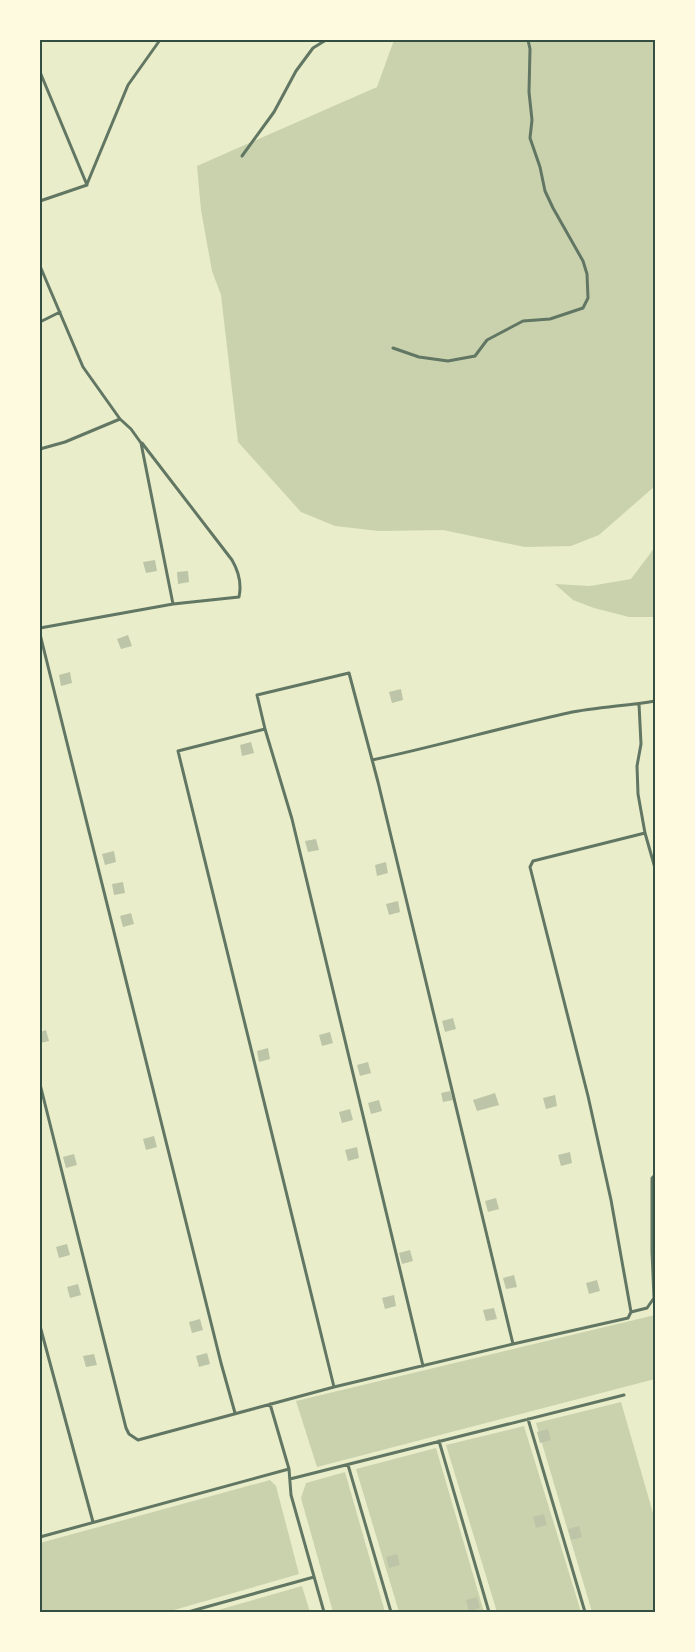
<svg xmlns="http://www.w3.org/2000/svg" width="695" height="1652" viewBox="0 0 695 1652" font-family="Merriweather,serif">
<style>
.green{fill:#cad2ad}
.building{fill:#bcc5a7}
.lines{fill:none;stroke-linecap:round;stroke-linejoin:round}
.service{stroke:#617663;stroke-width:3}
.neatline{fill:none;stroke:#344e41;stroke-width:2}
</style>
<rect width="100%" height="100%" fill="#e9edc9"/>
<path class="green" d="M 394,40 L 655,40 L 655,486 L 599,535 L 571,546 L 525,547 L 443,530 L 379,531 L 335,526 L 301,512 L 238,442 L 221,295 L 212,271 L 201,210 L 197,166 L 377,87 Z
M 655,547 L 655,617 L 629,617 L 594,608 L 573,600 L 555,584 L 590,586 L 631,579 Z
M 655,1315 L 655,1379 L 317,1467 L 296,1401 Z
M 621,1402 L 655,1520 L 655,1612 L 592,1612 L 536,1423 Z
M 524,1426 L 581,1612 L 497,1612 L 446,1445 Z
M 436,1448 L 484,1612 L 399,1612 L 356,1469 Z
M 345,1472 L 385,1612 L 333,1612 L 301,1498 L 306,1483 Z
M 270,1480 L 276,1486 L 299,1574 L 167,1612 L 40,1612 L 40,1543 Z
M 302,1586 L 310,1612 L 211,1612 Z"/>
<path class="building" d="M 155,560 L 157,571 L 146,573 L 143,562 Z
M 188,571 L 189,582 L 178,584 L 177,572 Z
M 128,635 L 132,646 L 121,649 L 117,639 Z
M 70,672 L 72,683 L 61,686 L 59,675 Z
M 401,689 L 403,700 L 392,703 L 389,692 Z
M 251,742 L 254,753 L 242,756 L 240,745 Z
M 316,839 L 319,850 L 308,852 L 305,841 Z
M 114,851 L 116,862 L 105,865 L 102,854 Z
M 386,862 L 388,873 L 377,876 L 375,865 Z
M 123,882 L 125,893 L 114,895 L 112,884 Z
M 398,901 L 400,912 L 389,915 L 386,904 Z
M 131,913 L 134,924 L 123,927 L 120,916 Z
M 453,1018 L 456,1029 L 445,1032 L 442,1021 Z
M 46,1030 L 49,1041 L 40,1043 L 40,1032 Z
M 330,1032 L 333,1043 L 322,1046 L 319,1035 Z
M 268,1048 L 270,1059 L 259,1062 L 257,1051 Z
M 368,1062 L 371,1073 L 360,1076 L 357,1065 Z
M 450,1091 L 453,1100 L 443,1102 L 441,1093 Z
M 495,1093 L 499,1105 L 477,1111 L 473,1100 Z
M 555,1095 L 557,1106 L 546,1109 L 543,1098 Z
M 379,1100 L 382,1111 L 371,1114 L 368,1103 Z
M 350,1109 L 353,1120 L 342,1123 L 339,1112 Z
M 154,1136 L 157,1147 L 146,1150 L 143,1139 Z
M 357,1147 L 359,1158 L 348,1161 L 345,1150 Z
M 570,1152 L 572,1163 L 561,1166 L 558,1155 Z
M 74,1154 L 77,1165 L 66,1168 L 63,1157 Z
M 496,1198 L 499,1209 L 488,1212 L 485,1201 Z
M 67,1244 L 70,1255 L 59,1258 L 56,1247 Z
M 410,1250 L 413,1261 L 402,1264 L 399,1253 Z
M 514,1275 L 517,1287 L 506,1289 L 503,1278 Z
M 597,1280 L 600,1291 L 589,1294 L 586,1283 Z
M 78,1284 L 81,1295 L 70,1298 L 67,1287 Z
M 394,1295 L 396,1306 L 385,1309 L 382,1298 Z
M 494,1308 L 497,1319 L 486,1321 L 483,1310 Z
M 200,1319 L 203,1330 L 192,1333 L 189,1322 Z
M 207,1353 L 210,1364 L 199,1367 L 196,1356 Z
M 94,1354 L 97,1365 L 86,1367 L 83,1356 Z
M 548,1429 L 551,1440 L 540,1443 L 537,1432 Z
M 544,1514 L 547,1525 L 536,1528 L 533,1517 Z
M 579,1526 L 582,1537 L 571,1540 L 568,1529 Z
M 397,1554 L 400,1565 L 389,1568 L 386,1557 Z
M 477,1597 L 480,1608 L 469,1611 L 466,1600 Z"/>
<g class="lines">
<path class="service" d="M 40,72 L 87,185 L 40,201
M 242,156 L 274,112 L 296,71 L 313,48 L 326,40
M 87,184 L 128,85 L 160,40
M 40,266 L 83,367 L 120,419 L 131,429 L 141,443 L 173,604 L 40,628
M 40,322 L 60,312
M 393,348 L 419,357 L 448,361 L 475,356 L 487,340 L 523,321 L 550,319 L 583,308 L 588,298 L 587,274 L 583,261 L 553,208 L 545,191 L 540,167 L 530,138 L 532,120 L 529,92 L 530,49 L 528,40
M 142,443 L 232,560 C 239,572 242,583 239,597 L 173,604
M 40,449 L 65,442 L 120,419
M 40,634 L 221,1363 L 235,1413
M 639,704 L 641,744 L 637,766 L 638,794 L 645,833 L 655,868
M 265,729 L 178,751 L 334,1387
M 372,760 C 438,746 503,727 568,713 C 597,707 626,706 655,701
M 40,1084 L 126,1428 L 129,1434 L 138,1440 L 334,1387 L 513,1344 L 628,1318 L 631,1312 L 611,1200 L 588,1096 L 530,867 L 533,861 L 645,833
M 631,1312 L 647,1308 L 654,1298 L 652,1252 L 652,1178 L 655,1175
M 40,1326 L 93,1522
M 423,1366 L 292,819 L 265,729 L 257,695 L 349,673 L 378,782 L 513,1344
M 270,1404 L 289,1469 L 291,1495 L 324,1612
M 528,1419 L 585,1612
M 439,1441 L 489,1612
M 348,1465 L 391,1612
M 290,1479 L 624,1395
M 40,1537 L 289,1469
M 188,1612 L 314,1577"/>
</g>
<rect width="695" height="1652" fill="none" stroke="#fefae0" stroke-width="82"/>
<rect x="41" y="41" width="613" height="1570" class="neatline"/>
</svg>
